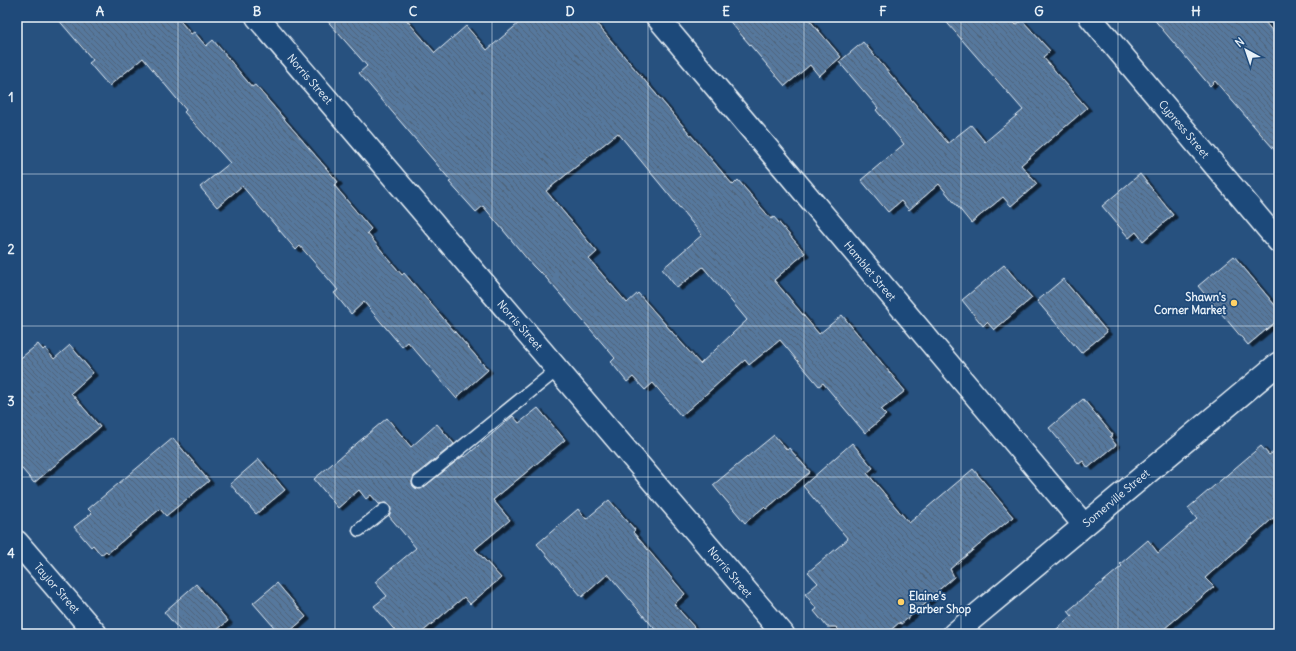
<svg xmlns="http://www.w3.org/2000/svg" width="1296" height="651" viewBox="0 0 1296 651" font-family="Delius,sans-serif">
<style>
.building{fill:url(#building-back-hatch);stroke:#e8f1f8;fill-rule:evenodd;filter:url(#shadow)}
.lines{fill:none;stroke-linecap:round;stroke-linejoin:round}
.service-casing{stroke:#e8f1f8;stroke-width:15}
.minor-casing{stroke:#e8f1f8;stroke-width:25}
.service{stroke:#1f4a7a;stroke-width:12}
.minor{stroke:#1f4a7a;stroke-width:22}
.grid{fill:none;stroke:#e8f1f8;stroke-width:1;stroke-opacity:0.55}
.poi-dot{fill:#ffd166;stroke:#1f4a7a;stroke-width:1.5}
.labels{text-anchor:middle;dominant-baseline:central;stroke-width:3.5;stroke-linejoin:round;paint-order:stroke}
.street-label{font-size:11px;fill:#e8f1f8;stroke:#1f4a7a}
.poi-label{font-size:11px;font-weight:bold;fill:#e8f1f8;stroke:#1f4a7a;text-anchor:end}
.neatline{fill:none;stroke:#e8f1f8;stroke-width:1.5}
.grid-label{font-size:13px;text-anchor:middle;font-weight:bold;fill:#e8f1f8}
</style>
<defs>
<pattern id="building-back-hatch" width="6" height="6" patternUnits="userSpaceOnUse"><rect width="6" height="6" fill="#57789d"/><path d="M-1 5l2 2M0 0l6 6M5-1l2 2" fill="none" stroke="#4f6278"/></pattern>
<filter id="shadow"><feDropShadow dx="4.5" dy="2.5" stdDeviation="0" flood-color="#0009"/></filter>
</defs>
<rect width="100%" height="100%" fill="#27517f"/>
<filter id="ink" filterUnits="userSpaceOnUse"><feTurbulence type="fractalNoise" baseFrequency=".025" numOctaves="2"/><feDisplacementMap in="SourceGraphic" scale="8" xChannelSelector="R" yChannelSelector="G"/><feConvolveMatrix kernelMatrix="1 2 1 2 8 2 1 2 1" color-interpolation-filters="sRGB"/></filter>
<g filter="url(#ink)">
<path class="building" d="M 56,17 L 177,17 L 191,34 L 194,32 L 206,46 L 213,40 L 252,87 L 255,85 L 268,100 L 338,182 L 334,185 L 371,229 L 367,233 L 402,275 L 404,273 L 488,370 L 456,398 L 408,342 L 402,347 L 364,302 L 351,314 L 334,293 L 338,290 L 300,246 L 296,250 L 242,186 L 217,207 L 200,187 L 230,163 L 184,112 L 186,110 L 143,58 L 109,86 L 89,63 L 93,60 Z
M 324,17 L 404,17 L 435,53 L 466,26 L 487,50 L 526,17 L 591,17 L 733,185 L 738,180 L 771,219 L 774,217 L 805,253 L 774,280 L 819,334 L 842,315 L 905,391 L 881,410 L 886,415 L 865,433 L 823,383 L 819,386 L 780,340 L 749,365 L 745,360 L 681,416 L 653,383 L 645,390 L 633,377 L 627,382 L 611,362 L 615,358 L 541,272 L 540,273 L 533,266 L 483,206 L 476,212 L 449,182 L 451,181 L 359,73 L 367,66 ZM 618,133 L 702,235 L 662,269 L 677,288 L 703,267 L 747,320 L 700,364 L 638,293 L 627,303 L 589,259 L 597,252 L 546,191 Z
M 726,17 L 807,17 L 841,57 L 819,76 L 810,65 L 785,86 Z
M 942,17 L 1009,17 L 1016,25 L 1022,20 L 1050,51 L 1043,57 L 1087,108 L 1021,165 L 1037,184 L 1011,206 L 1003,197 L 971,223 L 939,184 L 909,210 L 901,201 L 888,212 L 861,180 L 904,144 L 876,110 L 878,108 L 839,62 L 863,42 L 948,143 L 971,125 L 985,142 L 1023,110 Z
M 1152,17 L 1261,17 L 1279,39 L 1279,155 L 1215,81 L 1210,86 Z
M 1140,174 L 1173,215 L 1143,241 L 1136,232 L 1129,238 L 1102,206 Z
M 1234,256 L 1279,310 L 1279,319 L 1248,345 L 1198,286 Z
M 1004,265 L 1032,298 L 994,330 L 987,322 L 983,326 L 962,300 Z
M 1063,279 L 1107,332 L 1081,353 L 1037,301 Z
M 38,344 L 43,350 L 45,348 L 54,359 L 70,345 L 93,373 L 71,393 L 100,427 L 34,483 L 17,463 L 17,361 Z
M 1083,399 L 1113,435 L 1110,437 L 1116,445 L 1088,468 L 1083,461 L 1079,464 L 1049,428 Z
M 538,408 L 565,440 L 493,500 L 510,520 L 475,549 L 501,578 L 470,604 L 464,597 L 420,634 L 398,634 L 374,606 L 387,596 L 375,582 L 416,548 L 389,516 L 391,509 L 387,503 L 379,504 L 371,495 L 366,499 L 359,490 L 338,508 L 314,479 L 387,418 L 411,447 L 437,424 L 454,444 L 414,476 L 412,483 L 413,486 L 421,489 L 463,456 L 465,457 L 513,416 L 519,423 Z
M 774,435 L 787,450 L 789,448 L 810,472 L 766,509 L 764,507 L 745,523 L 713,485 Z
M 173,438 L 209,481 L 166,516 L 160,509 L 108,553 L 106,551 L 101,555 L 93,545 L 91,547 L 74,527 L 92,513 L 88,509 Z
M 852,443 L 873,468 L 867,473 L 909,523 L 973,469 L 1013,517 L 950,569 L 954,577 L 934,594 L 936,595 L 901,624 L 900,622 L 886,634 L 843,634 L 836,627 L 827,627 L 814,611 L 817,609 L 805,594 L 818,583 L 808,572 L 848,539 L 803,486 Z
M 1261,446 L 1269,455 L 1279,448 L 1279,513 L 1205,578 L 1214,587 L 1158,634 L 1051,634 L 1072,616 L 1068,611 L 1122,566 L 1120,564 L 1148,540 L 1158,553 L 1197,519 L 1188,508 Z
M 259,459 L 285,490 L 256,514 L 230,484 Z
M 609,500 L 635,530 L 633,532 L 685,594 L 674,604 L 700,634 L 659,634 L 608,574 L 582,597 L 537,544 L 578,509 L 586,519 Z
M 277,583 L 306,617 L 287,634 L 280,634 L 253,603 Z
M 196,584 L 228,621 L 212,634 L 183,634 L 164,612 Z"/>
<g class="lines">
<defs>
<path id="service" d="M 419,482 L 558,369
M 359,530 L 384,510"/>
<path id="minor" d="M 257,17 L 783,634
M 657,17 L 1084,525
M 1090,17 L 1279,242
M 17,542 L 96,634
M 954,634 L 1279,363"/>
</defs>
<use href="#service" class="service-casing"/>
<use href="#minor" class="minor-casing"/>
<use href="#service" class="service"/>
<use href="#minor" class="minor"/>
</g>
</g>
<path class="grid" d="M 178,17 L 178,634M 335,17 L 335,634M 492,17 L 492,634M 648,17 L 648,634M 804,17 L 804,634M 961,17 L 961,634M 1118,17 L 1118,634M 17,174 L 1279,174M 17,326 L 1279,326M 17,477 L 1279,477"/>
<g class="poi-dot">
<circle cx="1234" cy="303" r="4"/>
<circle cx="901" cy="602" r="4"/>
</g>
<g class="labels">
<g class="street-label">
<text transform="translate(310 79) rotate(49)">Norris Street</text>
<text transform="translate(1184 129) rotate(50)">Cypress Street</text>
<text transform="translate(870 271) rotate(50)">Hamblet Street</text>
<text transform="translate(520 325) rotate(49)">Norris Street</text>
<text transform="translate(1116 498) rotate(-40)">Somerville Street</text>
<text transform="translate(730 572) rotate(50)">Norris Street</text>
<text transform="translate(57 588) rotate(49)">Taylor Street</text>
</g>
<g class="poi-label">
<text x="1226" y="297">Shawn's<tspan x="1226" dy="13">Corner Market</tspan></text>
<text x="909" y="596" text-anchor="start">Elaine's<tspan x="909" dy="13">Barber Shop</tspan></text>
</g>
</g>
<rect width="1296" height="651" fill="none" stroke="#1f4a7a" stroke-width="44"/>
<g transform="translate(1246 50) rotate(320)" stroke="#1f4a7a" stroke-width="3" paint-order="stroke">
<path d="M0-3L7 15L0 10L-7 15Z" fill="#e8f1f8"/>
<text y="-6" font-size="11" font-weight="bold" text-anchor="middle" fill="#e8f1f8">N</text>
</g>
<rect x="22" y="22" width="1252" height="607" class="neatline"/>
<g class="grid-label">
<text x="100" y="16">A</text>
<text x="257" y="16">B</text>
<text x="413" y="16">C</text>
<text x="570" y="16">D</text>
<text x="726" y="16">E</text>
<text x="883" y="16">F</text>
<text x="1039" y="16">G</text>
<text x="1196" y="16">H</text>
<text x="11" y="102">1</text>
<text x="11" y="254">2</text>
<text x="11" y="406">3</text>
<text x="11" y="558">4</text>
</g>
</svg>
